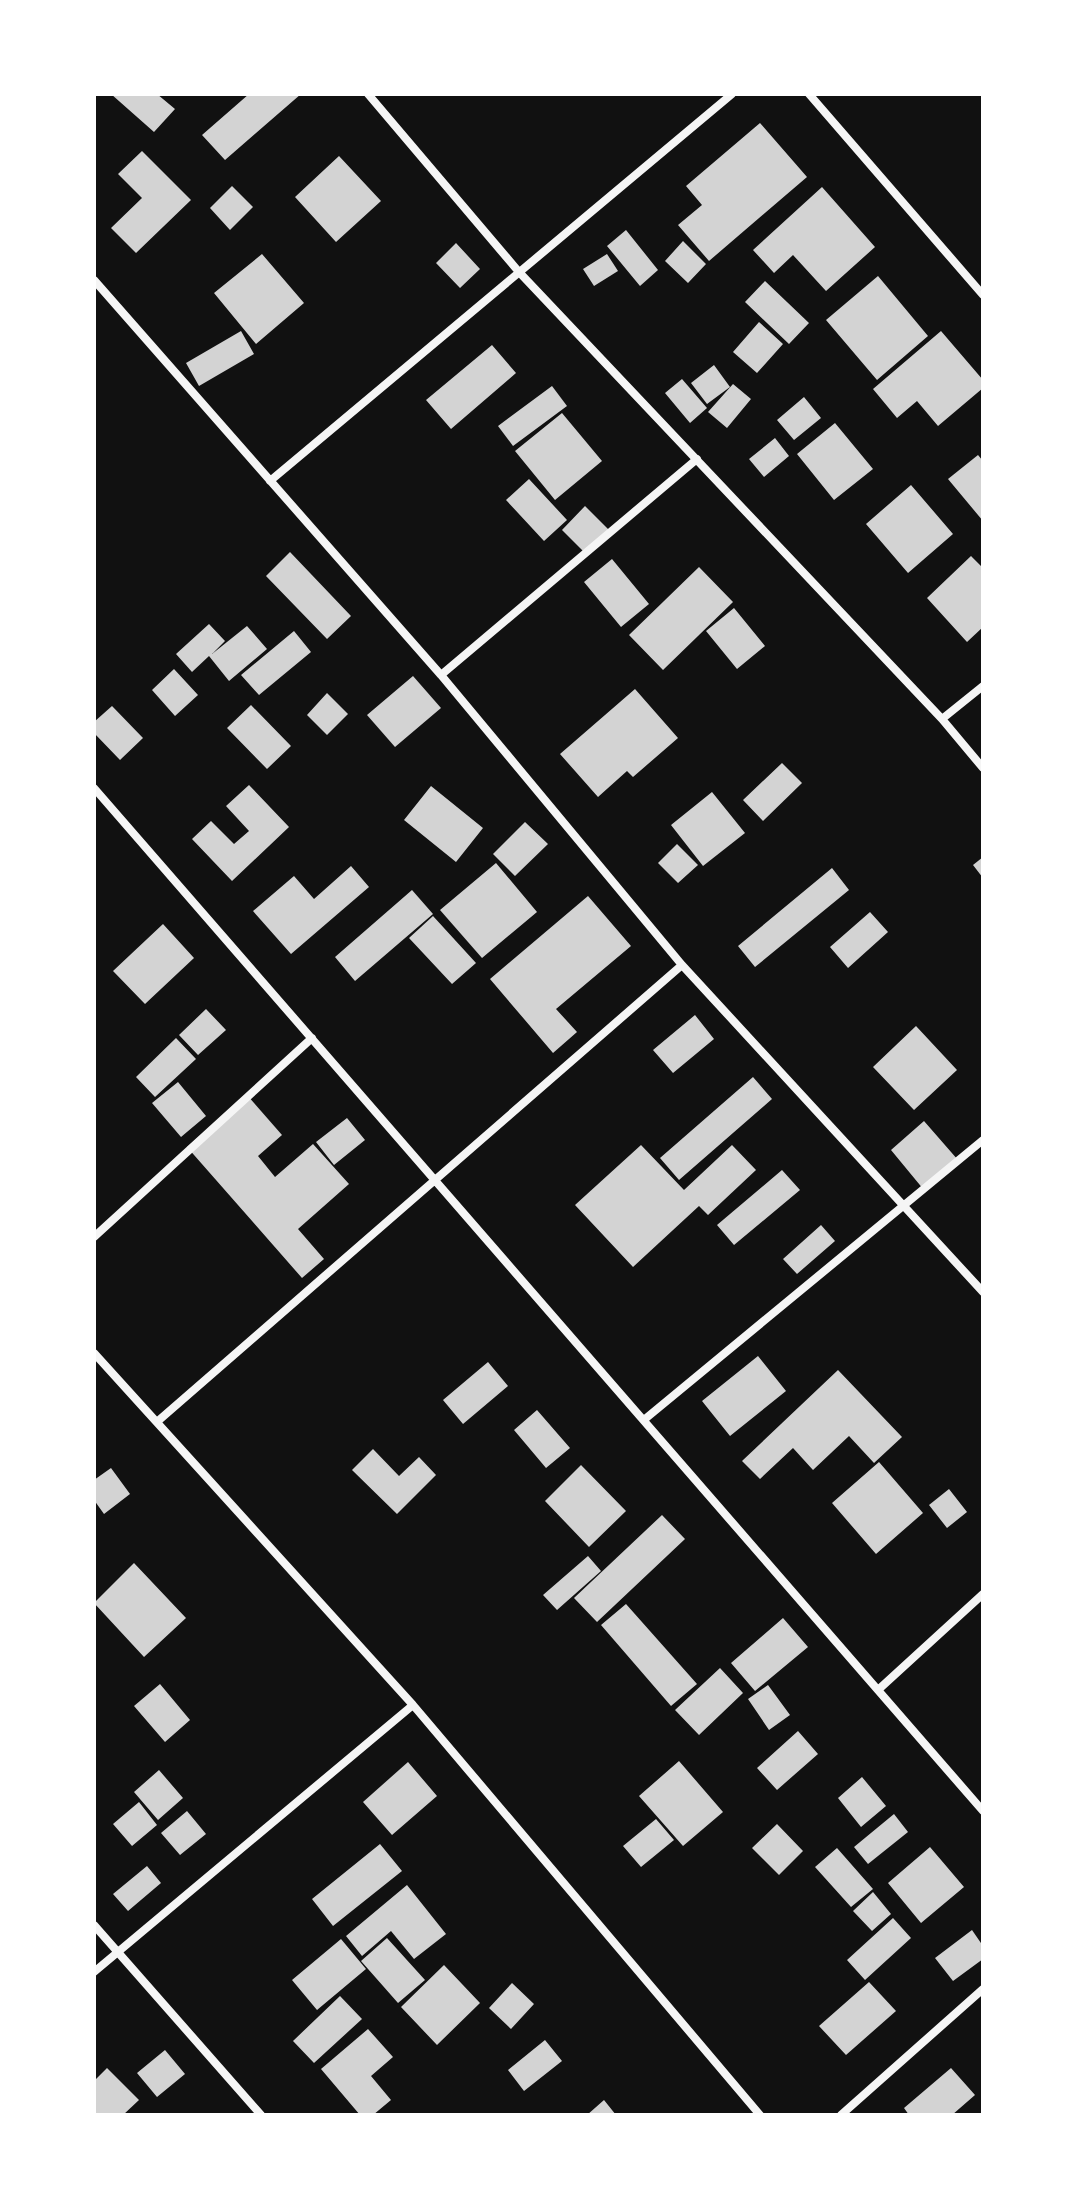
<svg xmlns="http://www.w3.org/2000/svg" width="1077" height="2209" viewBox="0 0 1077 2209" font-family="Spectral,serif">
<style>
.building{fill:#d3d3d3}
.lines{fill:none;stroke-linecap:round;stroke-linejoin:round}
.minor{stroke:#f5f5f5;stroke-width:8}
</style>
<rect width="100%" height="100%" fill="#111"/>
<path class="building" d="M 111,94 L 157,94 L 175,109 L 154,132 Z
M 249,94 L 301,94 L 225,160 L 202,135 Z
M 760,123 L 807,177 L 709,261 L 678,225 L 702,205 L 686,186 Z
M 142,151 L 191,200 L 136,253 L 111,228 L 142,198 L 118,174 Z
M 339,156 L 381,201 L 336,242 L 295,197 Z
M 232,186 L 253,207 L 230,230 L 210,208 Z
M 822,187 L 875,247 L 826,291 L 793,255 L 774,273 L 753,250 Z
M 626,230 L 658,270 L 640,286 L 607,246 Z
M 683,241 L 706,264 L 688,283 L 665,261 Z
M 456,243 L 480,269 L 460,288 L 436,263 Z
M 262,254 L 304,303 L 256,344 L 214,293 Z
M 607,254 L 618,271 L 594,286 L 583,269 Z
M 878,276 L 928,336 L 877,380 L 826,320 Z
M 765,281 L 809,323 L 789,344 L 745,302 Z
M 759,322 L 783,344 L 757,373 L 733,352 Z
M 241,331 L 254,354 L 199,386 L 186,363 Z
M 941,331 L 983,380 L 983,388 L 938,426 L 917,401 L 897,418 L 873,389 Z
M 492,345 L 516,373 L 451,429 L 426,400 Z
M 714,365 L 730,387 L 707,404 L 691,383 Z
M 682,379 L 707,408 L 690,423 L 665,393 Z
M 733,384 L 751,399 L 727,428 L 708,412 Z
M 552,386 L 567,406 L 513,446 L 498,426 Z
M 804,397 L 821,418 L 794,440 L 777,420 Z
M 562,413 L 602,461 L 555,500 L 515,451 Z
M 835,423 L 873,469 L 834,500 L 797,454 Z
M 775,438 L 789,456 L 764,477 L 749,459 Z
M 978,455 L 983,461 L 983,521 L 948,479 Z
M 529,479 L 567,520 L 544,541 L 506,500 Z
M 911,485 L 953,534 L 908,573 L 866,524 Z
M 585,506 L 610,531 L 586,554 L 562,530 Z
M 290,552 L 351,616 L 327,639 L 266,576 Z
M 971,556 L 983,568 L 983,627 L 967,642 L 927,598 Z
M 612,559 L 649,604 L 621,627 L 584,582 Z
M 699,567 L 733,602 L 663,670 L 629,635 Z
M 734,608 L 765,646 L 737,669 L 706,631 Z
M 209,624 L 225,641 L 212,654 L 247,626 L 267,649 L 229,681 L 209,656 L 192,672 L 176,654 Z
M 294,631 L 311,652 L 259,695 L 241,675 Z
M 174,669 L 198,695 L 175,716 L 152,690 Z
M 413,676 L 441,708 L 395,747 L 367,715 Z
M 635,689 L 678,738 L 633,777 L 627,771 L 598,797 L 560,754 Z
M 327,693 L 348,714 L 327,735 L 307,715 Z
M 251,705 L 291,746 L 267,769 L 227,728 Z
M 112,706 L 143,738 L 120,760 L 94,733 L 94,722 Z
M 782,763 L 802,783 L 763,821 L 743,800 Z
M 249,785 L 289,827 L 232,881 L 192,839 L 211,821 L 234,844 L 249,831 L 226,806 Z
M 431,786 L 483,828 L 456,862 L 404,820 Z
M 712,792 L 745,833 L 703,866 L 671,825 Z
M 525,822 L 548,844 L 515,876 L 493,854 Z
M 677,844 L 698,865 L 678,883 L 658,863 Z
M 983,857 L 983,878 L 973,865 Z
M 496,863 L 537,912 L 482,958 L 440,910 Z
M 351,866 L 369,887 L 291,954 L 253,911 L 294,876 L 314,899 Z
M 832,868 L 849,890 L 755,967 L 738,946 Z
M 412,890 L 433,914 L 355,981 L 335,957 Z
M 588,896 L 631,946 L 556,1009 L 577,1032 L 553,1053 L 490,979 Z
M 870,912 L 888,932 L 848,968 L 830,947 Z
M 433,916 L 476,963 L 452,984 L 409,938 Z
M 163,924 L 194,958 L 145,1004 L 113,971 Z
M 206,1009 L 226,1030 L 198,1055 L 179,1035 Z
M 695,1015 L 714,1039 L 673,1073 L 653,1050 Z
M 916,1026 L 957,1070 L 914,1110 L 873,1067 Z
M 176,1038 L 196,1059 L 155,1097 L 136,1077 Z
M 753,1077 L 772,1099 L 679,1180 L 660,1158 Z
M 178,1082 L 206,1116 L 181,1137 L 152,1103 Z
M 247,1095 L 282,1135 L 258,1156 L 275,1177 L 313,1144 L 349,1184 L 298,1229 L 324,1259 L 302,1278 L 187,1147 Z
M 347,1118 L 365,1140 L 334,1165 L 316,1142 Z
M 924,1121 L 958,1160 L 924,1190 L 891,1150 Z
M 641,1145 L 684,1190 L 732,1145 L 756,1170 L 708,1215 L 699,1206 L 633,1267 L 575,1205 Z
M 782,1170 L 800,1190 L 734,1245 L 717,1225 Z
M 821,1225 L 835,1241 L 797,1274 L 783,1259 Z
M 758,1356 L 786,1391 L 730,1436 L 702,1401 Z
M 488,1362 L 508,1386 L 463,1424 L 443,1400 Z
M 838,1370 L 902,1437 L 874,1463 L 849,1436 L 813,1470 L 793,1448 L 760,1479 L 742,1461 Z
M 537,1410 L 570,1448 L 546,1468 L 514,1430 Z
M 373,1449 L 399,1476 L 419,1457 L 436,1475 L 397,1514 L 352,1470 Z
M 879,1462 L 923,1513 L 876,1554 L 832,1503 Z
M 581,1465 L 626,1511 L 589,1547 L 545,1501 Z
M 111,1468 L 130,1494 L 104,1514 L 94,1500 L 94,1480 Z
M 949,1489 L 967,1512 L 947,1528 L 929,1505 Z
M 662,1515 L 685,1539 L 597,1622 L 574,1598 Z
M 588,1556 L 601,1571 L 557,1610 L 543,1595 Z
M 134,1563 L 186,1618 L 144,1657 L 94,1603 Z
M 626,1604 L 697,1684 L 671,1706 L 601,1625 Z
M 783,1618 L 808,1647 L 755,1691 L 731,1663 Z
M 720,1668 L 743,1693 L 699,1735 L 675,1710 Z
M 160,1684 L 190,1720 L 165,1742 L 134,1706 Z
M 768,1685 L 790,1715 L 769,1730 L 748,1699 Z
M 798,1731 L 818,1754 L 777,1790 L 757,1768 Z
M 679,1761 L 723,1812 L 683,1846 L 639,1796 Z
M 408,1762 L 437,1796 L 392,1835 L 363,1802 Z
M 159,1770 L 183,1798 L 158,1820 L 134,1792 Z
M 862,1777 L 886,1806 L 861,1827 L 838,1798 Z
M 139,1802 L 157,1825 L 132,1846 L 113,1824 Z
M 187,1811 L 206,1834 L 180,1855 L 161,1833 Z
M 894,1814 L 908,1832 L 868,1864 L 854,1847 Z
M 656,1819 L 674,1840 L 641,1867 L 623,1846 Z
M 777,1824 L 803,1851 L 779,1875 L 752,1848 Z
M 380,1844 L 402,1871 L 333,1926 L 312,1899 Z
M 930,1847 L 964,1887 L 921,1923 L 888,1883 Z
M 837,1848 L 873,1889 L 851,1907 L 815,1867 Z
M 147,1866 L 161,1883 L 128,1911 L 113,1894 Z
M 407,1885 L 446,1934 L 414,1959 L 391,1931 L 362,1956 L 346,1936 Z
M 873,1892 L 891,1914 L 872,1931 L 853,1911 Z
M 893,1918 L 911,1938 L 865,1980 L 847,1960 Z
M 972,1930 L 983,1946 L 983,1959 L 953,1981 L 935,1958 Z
M 387,1938 L 425,1980 L 398,2003 L 361,1961 Z
M 341,1939 L 366,1969 L 317,2010 L 292,1980 Z
M 444,1965 L 480,2003 L 437,2045 L 401,2007 Z
M 869,1982 L 896,2011 L 846,2055 L 819,2026 Z
M 512,1983 L 534,2004 L 511,2029 L 489,2008 Z
M 340,1996 L 362,2019 L 314,2063 L 293,2041 Z
M 368,2029 L 393,2057 L 371,2076 L 391,2100 L 373,2115 L 360,2115 L 321,2069 Z
M 545,2040 L 562,2061 L 524,2091 L 508,2070 Z
M 165,2050 L 185,2074 L 157,2097 L 137,2073 Z
M 107,2068 L 139,2100 L 123,2115 L 94,2115 L 94,2081 Z
M 951,2068 L 975,2095 L 952,2115 L 909,2115 L 904,2108 Z
M 604,2100 L 616,2115 L 587,2115 Z"/>
<g class="lines">
<path class="minor" d="M 368,94 L 519,272 L 942,719 L 983,768
M 809,94 L 983,295
M 94,280 L 441,675 L 682,965 L 983,1292
M 270,481 L 732,94
M 441,675 L 697,459
M 942,719 L 983,686
M 94,788 L 983,1811
M 94,1237 L 312,1038
M 94,1353 L 413,1705 L 760,2115
M 645,1419 L 983,1140
M 158,1421 L 682,965
M 878,1690 L 983,1594
M 94,1925 L 261,2115
M 94,1972 L 413,1705
M 841,2115 L 983,1989"/>
</g>
<rect width="1077" height="2209" fill="none" stroke="#ffffff" stroke-width="192"/>
</svg>
